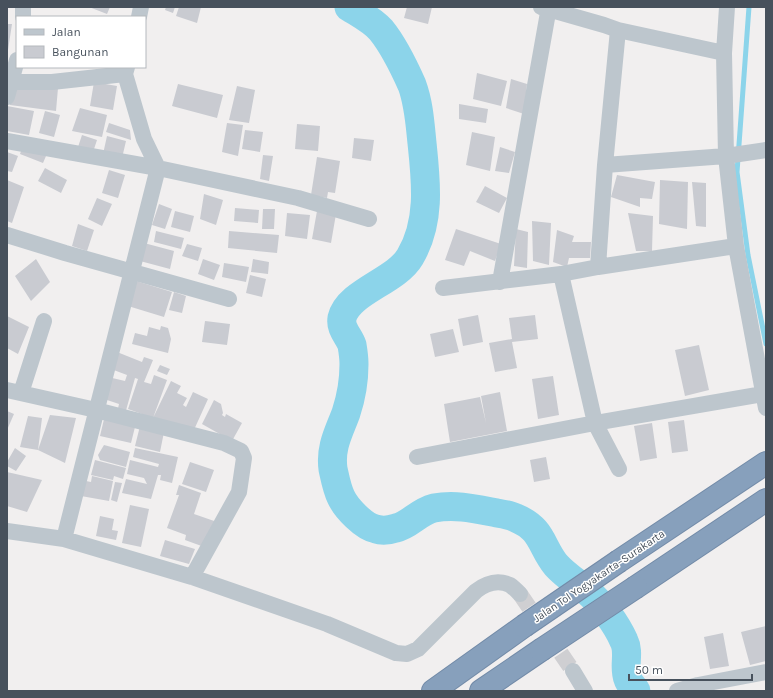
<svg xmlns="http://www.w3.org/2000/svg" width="773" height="698" viewBox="0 0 773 698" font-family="Karla,sans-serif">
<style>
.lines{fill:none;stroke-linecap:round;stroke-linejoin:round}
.stream{stroke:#8cd4ea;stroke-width:5}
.river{stroke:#8cd4ea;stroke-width:29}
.building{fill:#c9cbd1}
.minor-tunnel{stroke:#cfcfd2;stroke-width:16;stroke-dasharray:16 8;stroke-linecap:butt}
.motorway-casing{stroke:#738ba8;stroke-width:24}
.minor{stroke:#bdc6cd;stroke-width:16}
.motorway{stroke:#87a0bc;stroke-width:22}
.motorway-bridge-casing{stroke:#738ba8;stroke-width:24;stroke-linecap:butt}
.motorway-bridge{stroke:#87a0bc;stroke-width:22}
.labels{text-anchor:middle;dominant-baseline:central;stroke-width:3;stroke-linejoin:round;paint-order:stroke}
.street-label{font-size:11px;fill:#47515c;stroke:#fff}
</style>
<rect width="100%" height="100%" fill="#f1efef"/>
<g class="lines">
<path class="stream" d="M 749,7 L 737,172 L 748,255 L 766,344"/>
<path class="river" d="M 349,7 C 360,14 372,20 381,30 C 394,46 404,67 412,85 C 419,104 420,124 422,143 C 426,181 431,222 410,257 C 396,281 348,292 342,318 C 340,329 349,336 352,345 C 353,351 354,358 354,364 C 354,380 351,398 346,413 C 339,432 330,447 333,469 C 335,478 337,489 341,497 C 346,508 364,527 376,529 C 382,531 390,530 396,528 C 410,525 418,512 434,508 C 456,504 476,509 497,513 C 503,514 510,515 516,518 C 543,529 541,547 556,565 C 565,575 576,582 586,590 C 601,603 616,623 624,641 C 630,653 623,667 628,679 C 629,683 633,687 636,691"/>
</g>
<path class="building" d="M 89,7 L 110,7 L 107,14 Z
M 166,7 L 175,7 L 173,13 L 165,10 Z
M 179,7 L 201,7 L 197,23 L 176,16 Z
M 407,7 L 432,7 L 428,24 L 404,18 Z
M 7,24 L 12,24 L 8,50 L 7,50 Z
M 477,73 L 507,81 L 501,106 L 473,99 Z
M 511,79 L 527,84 L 524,114 L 506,108 Z
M 94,82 L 117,86 L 113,110 L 90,106 Z
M 178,84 L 223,95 L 217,118 L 172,106 Z
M 237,86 L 255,90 L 249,123 L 229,120 Z
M 58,88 L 56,111 L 10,105 L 11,89 Z
M 459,104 L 488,109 L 486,123 L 459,119 Z
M 7,106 L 34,111 L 29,135 L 7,131 Z
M 80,108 L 107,115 L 102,137 L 72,131 Z
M 45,111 L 60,115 L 54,137 L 39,133 Z
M 109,123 L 130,130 L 131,140 L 106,132 Z
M 227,123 L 243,125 L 238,156 L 222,152 Z
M 297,124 L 320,126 L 318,151 L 295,149 Z
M 245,130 L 263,132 L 260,152 L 242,149 Z
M 472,132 L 495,137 L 490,171 L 466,165 Z
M 82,135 L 97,140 L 93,152 L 78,147 Z
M 107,136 L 126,141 L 122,158 L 103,154 Z
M 354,138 L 374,140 L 371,161 L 352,158 Z
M 23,146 L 46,156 L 43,163 L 20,154 Z
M 500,147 L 515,152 L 509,173 L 495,171 Z
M 7,152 L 18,156 L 12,172 L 7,171 Z
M 263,155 L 273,156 L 269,181 L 260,179 Z
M 317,157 L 340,161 L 335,193 L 328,192 L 327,198 L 311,195 Z
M 45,168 L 67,180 L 61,193 L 38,181 Z
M 109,170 L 125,175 L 118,198 L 102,193 Z
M 617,175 L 655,182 L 652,199 L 640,198 L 640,207 L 611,197 Z
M 7,180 L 24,187 L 12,223 L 7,221 Z
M 660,180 L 688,182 L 687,229 L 659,224 Z
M 692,182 L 706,183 L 706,227 L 696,226 Z
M 485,186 L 507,198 L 499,213 L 476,202 Z
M 204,194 L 223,200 L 216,225 L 200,219 Z
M 97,198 L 112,204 L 102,226 L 88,219 Z
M 159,204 L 172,209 L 165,229 L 152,225 Z
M 235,208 L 259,210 L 258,223 L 234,221 Z
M 263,209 L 275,209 L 274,229 L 262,229 Z
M 175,211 L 194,216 L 190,232 L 171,227 Z
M 317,211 L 336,214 L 331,243 L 312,239 Z
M 287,213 L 310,215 L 307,239 L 285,236 Z
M 628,213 L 653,216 L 652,251 L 636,251 Z
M 532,221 L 551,223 L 549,265 L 533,261 Z
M 78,224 L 94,230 L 87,251 L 72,246 Z
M 456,229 L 501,244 L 495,261 L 470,251 L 464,266 L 445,260 Z
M 516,229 L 528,232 L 527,268 L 514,266 Z
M 557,230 L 574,236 L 572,242 L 591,242 L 590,258 L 569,258 L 567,267 L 553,262 Z
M 156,231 L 184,238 L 181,249 L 154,242 Z
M 229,231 L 279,235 L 277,253 L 228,248 Z
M 144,243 L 174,251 L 170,269 L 140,261 Z
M 187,244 L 202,248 L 198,261 L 182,256 Z
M 36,259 L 50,282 L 31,301 L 15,276 Z
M 203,259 L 220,265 L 214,280 L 198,274 Z
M 253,259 L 269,262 L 268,274 L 251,272 Z
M 224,263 L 249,267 L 246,282 L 222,277 Z
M 250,275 L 266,279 L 262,297 L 246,293 Z
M 136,281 L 172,292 L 164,317 L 128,306 Z
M 174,292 L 186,296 L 182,313 L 169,310 Z
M 478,315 L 483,342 L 463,346 L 458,319 Z
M 535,315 L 538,339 L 512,342 L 517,368 L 495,372 L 489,343 L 512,339 L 509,318 Z
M 7,316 L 29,327 L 18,354 L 7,348 Z
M 205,321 L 230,324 L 227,345 L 202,342 Z
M 161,326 L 168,328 L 171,339 L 168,353 L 132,344 L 135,333 L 147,336 L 149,327 L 160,330 Z
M 453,329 L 459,352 L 435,357 L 430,334 Z
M 699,345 L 709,390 L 685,396 L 675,350 Z
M 117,352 L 142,362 L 144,357 L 153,360 L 144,382 L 151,384 L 154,375 L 167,380 L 153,418 L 128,409 L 138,379 L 135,378 L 125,414 L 117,413 L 119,404 L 104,399 L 108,377 L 125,381 L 127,375 L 111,369 Z
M 160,365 L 170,369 L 167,375 L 157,371 Z
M 553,376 L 559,415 L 538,419 L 532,379 Z
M 171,381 L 181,386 L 177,393 L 187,398 L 183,405 L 186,407 L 193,392 L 208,399 L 193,432 L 151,422 Z
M 500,392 L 507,431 L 450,442 L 444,404 L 480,397 L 486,423 L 481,396 Z
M 214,400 L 221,404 L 223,413 L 222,415 L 225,417 L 226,414 L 242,423 L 232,441 L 202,424 Z
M 7,411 L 14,414 L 7,430 Z
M 50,415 L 76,418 L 65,463 L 38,450 Z
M 105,415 L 136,423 L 131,443 L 100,436 Z
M 28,416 L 42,418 L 38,450 L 20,447 Z
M 684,420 L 688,451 L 672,453 L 668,422 Z
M 652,423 L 657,458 L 640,461 L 634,426 Z
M 140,426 L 164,432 L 160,452 L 135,446 Z
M 104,445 L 130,452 L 126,467 L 100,460 L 98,455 Z
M 15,448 L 26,456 L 16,471 L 7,466 L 7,462 Z
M 135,448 L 178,457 L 172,483 L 160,480 L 161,475 L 158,475 L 151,499 L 122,493 L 126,479 L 147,484 L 144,478 L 127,474 L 130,460 L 158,467 L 159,464 L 133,457 Z
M 546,457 L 550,479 L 534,482 L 530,460 Z
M 95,460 L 126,468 L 123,479 L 114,476 L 113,480 L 91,475 Z
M 190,462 L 214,470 L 206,492 L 182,484 Z
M 7,472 L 42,480 L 27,512 L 7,506 Z
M 92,476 L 113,481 L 109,501 L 81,496 L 86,481 L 91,482 Z
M 115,482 L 122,483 L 117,502 L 111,500 Z
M 179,485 L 201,493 L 194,514 L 217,522 L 207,548 L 185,540 L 186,535 L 167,528 L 179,495 L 176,495 Z
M 130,505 L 149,509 L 141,547 L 122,543 Z
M 100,516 L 114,519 L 112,530 L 118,531 L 116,540 L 96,536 Z
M 165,540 L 195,549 L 189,564 L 160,556 Z
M 766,626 L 766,661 L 750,665 L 741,632 Z
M 723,633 L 729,666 L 710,669 L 704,637 Z"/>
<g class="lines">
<path class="minor-tunnel" d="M 520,594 L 573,671"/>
<defs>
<path id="motorway" d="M 619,561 L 766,463
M 636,587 L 766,500
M 433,691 L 524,626
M 481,691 L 541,650"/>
</defs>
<use href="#motorway" class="motorway-casing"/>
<path class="minor" d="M 541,7 L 604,25 L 618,30 L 724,53
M 727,7 L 724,53 L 726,156 L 736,246 L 766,408
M 23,17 L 23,7
M 139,17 L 141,7
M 7,84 L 16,82 L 52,82 L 125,74
M 7,97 L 17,60
M 7,141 L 158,168 L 298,198 L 369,219
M 605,165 L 726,156 L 766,150
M 7,235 L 65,253 L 229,299
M 598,267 L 605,165 L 618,30
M 561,274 L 595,423 L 619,469
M 500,282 L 549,7
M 443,288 L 561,274 L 598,267 L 736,246
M 7,390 L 96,410 L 224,443 L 241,451 L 244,458 L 239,492 L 192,577
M 21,393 L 44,321
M 417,457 L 595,423 L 763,394
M 7,531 L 64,539 L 192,577 L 327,624 L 396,653 L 407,654 L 418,649 L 476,591 C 485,584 497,579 510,585 C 513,587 517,591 520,594
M 64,539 L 158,168 L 144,139 L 125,74 L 127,67
M 573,671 L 585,691
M 677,691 L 698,685 L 766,672"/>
<use href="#motorway" class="motorway"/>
<defs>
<path id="motorway-bridge" d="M 524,626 L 619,561
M 541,650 L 636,587"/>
</defs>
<use href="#motorway-bridge" class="motorway-bridge-casing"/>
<use href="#motorway-bridge" class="motorway-bridge"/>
</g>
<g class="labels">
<g class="street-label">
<text transform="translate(599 576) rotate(-34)">Jalan Tol Yogyakarta–Surakarta</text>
</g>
</g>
<rect width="773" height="698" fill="none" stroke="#47515c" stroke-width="16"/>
<rect x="16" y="16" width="130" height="52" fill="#ffffff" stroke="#b5b9be"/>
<rect x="24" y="29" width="20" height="6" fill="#bdc6cd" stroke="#b5b9be"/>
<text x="52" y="36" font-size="12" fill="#47515c">Jalan</text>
<rect x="24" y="46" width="20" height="12" fill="#c9cbd1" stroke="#b5b9be"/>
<text x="52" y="56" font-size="12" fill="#47515c">Bangunan</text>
<path d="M629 674v6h123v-6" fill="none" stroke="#47515c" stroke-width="2"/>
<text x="635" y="674" font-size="12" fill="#47515c" stroke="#ffffff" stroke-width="3" paint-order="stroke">50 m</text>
</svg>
